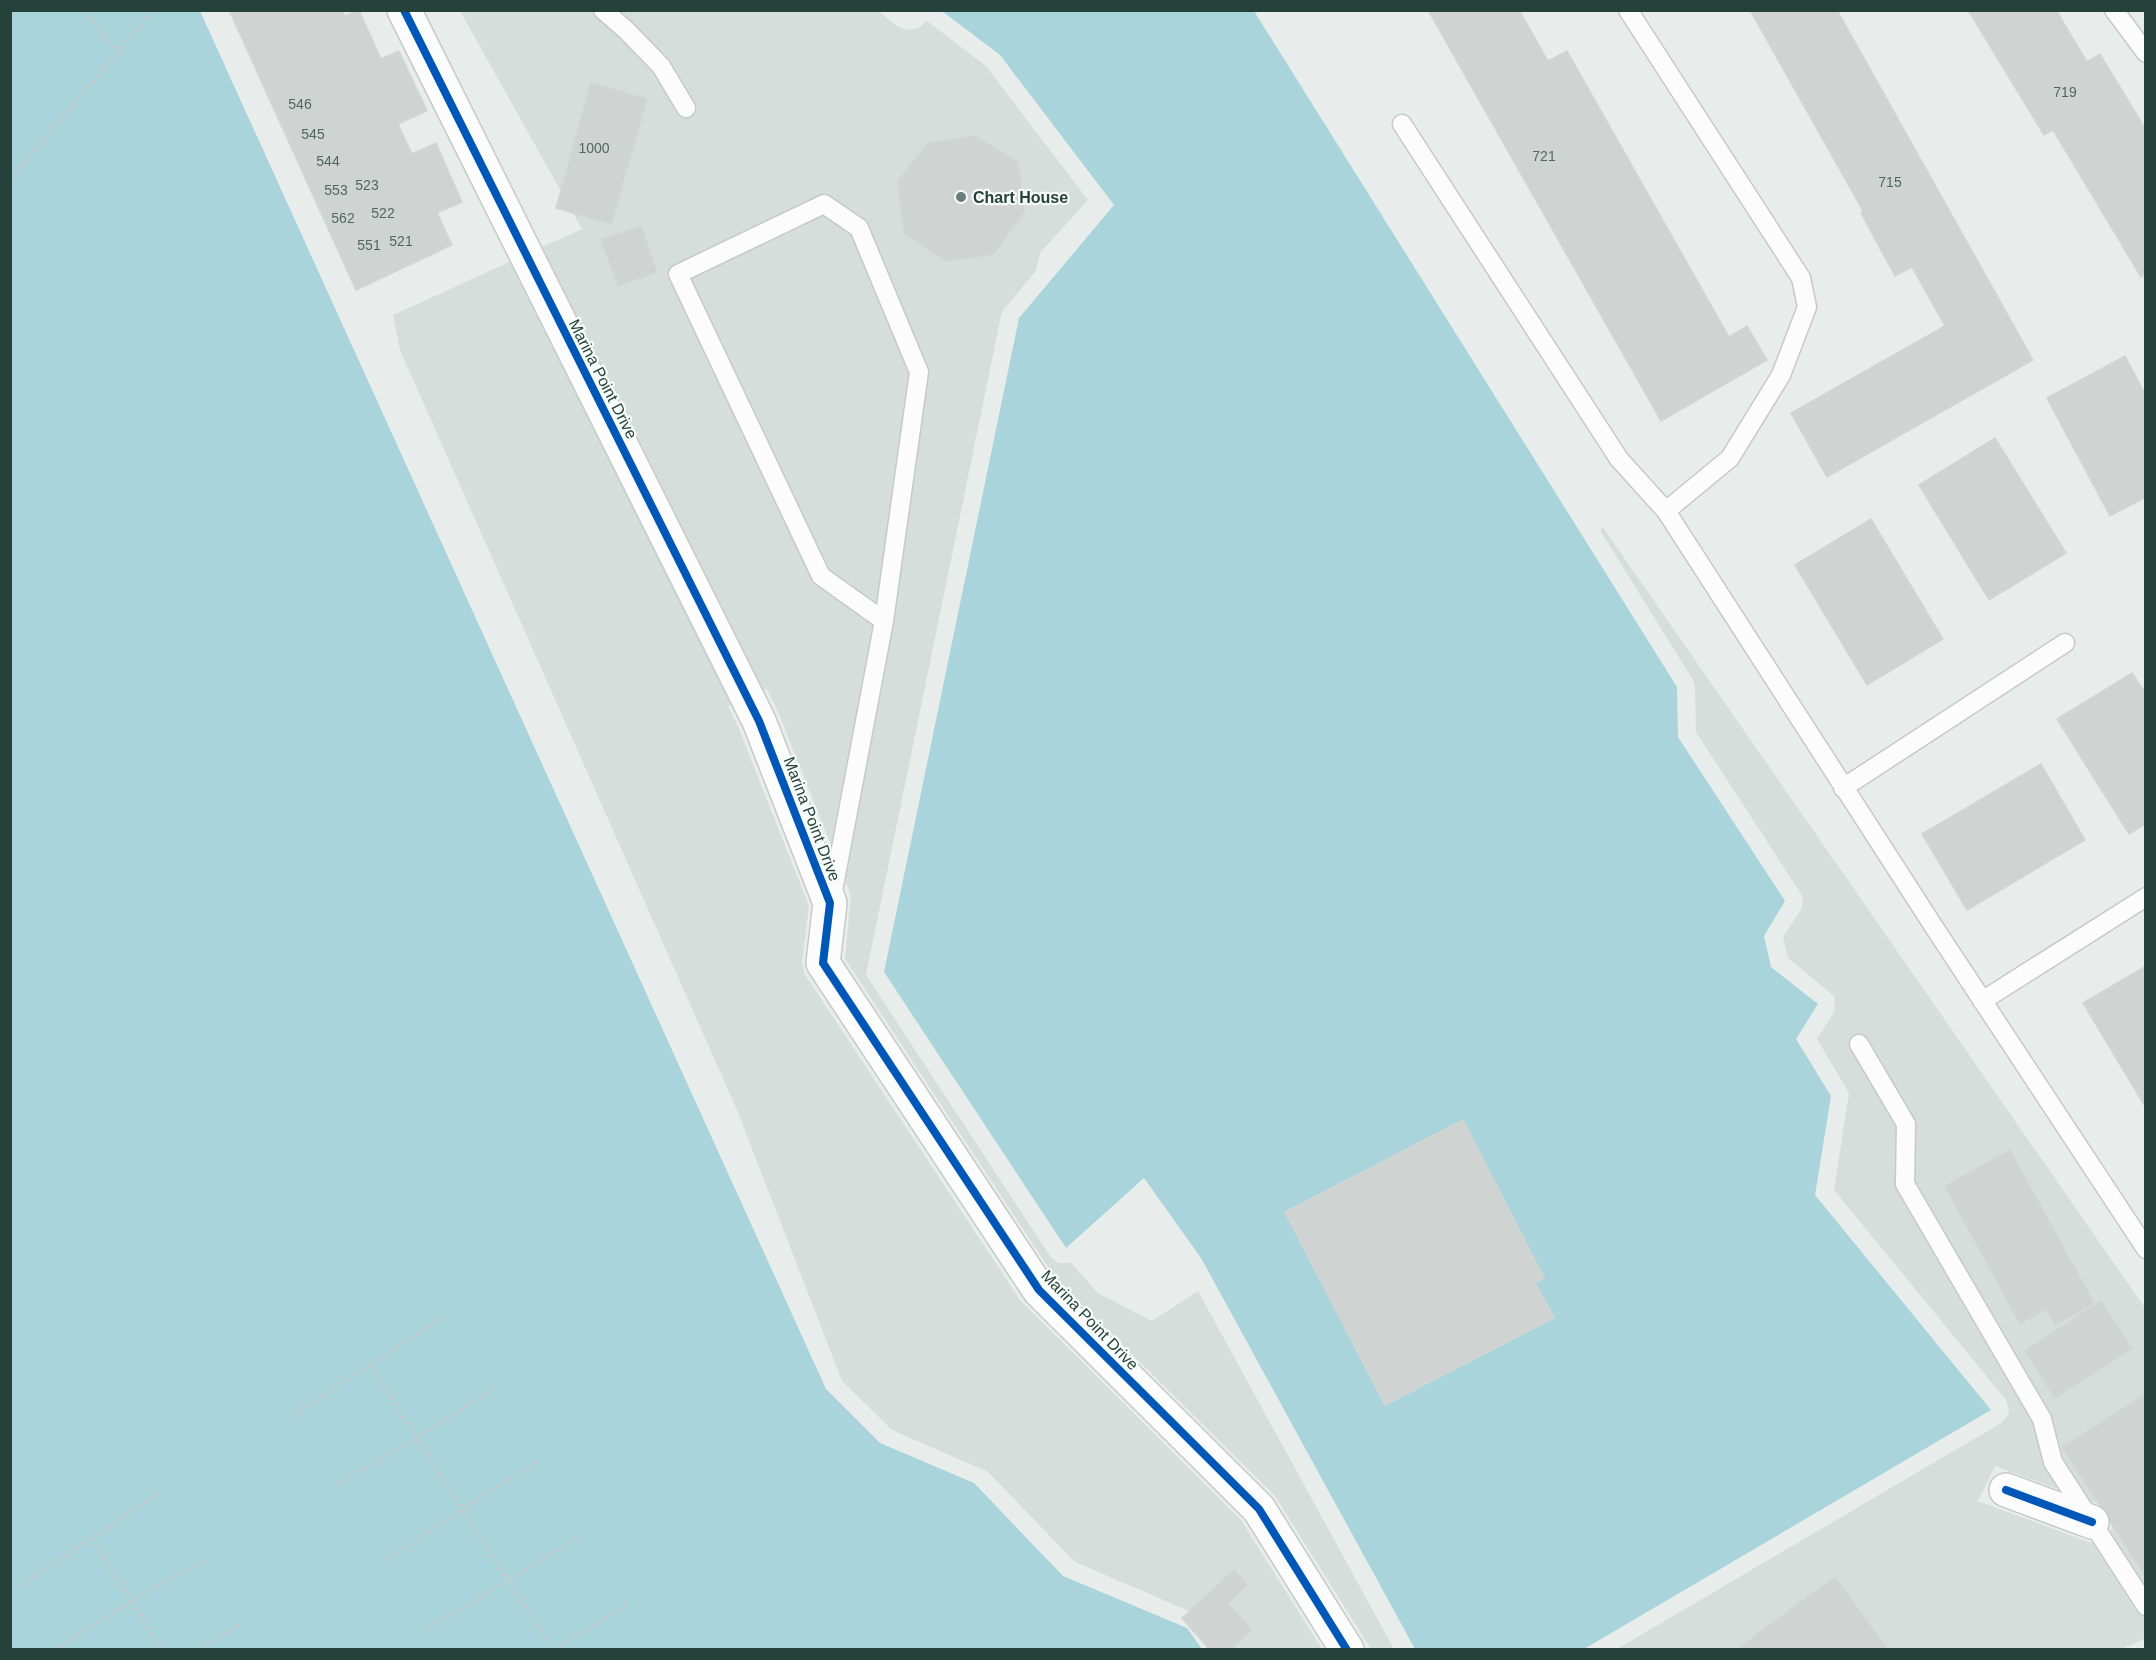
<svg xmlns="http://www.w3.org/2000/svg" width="2156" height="1660" viewBox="0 0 2156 1660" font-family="Helvetica,sans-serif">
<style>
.built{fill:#d6dedb;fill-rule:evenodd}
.water{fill:#a9d4db}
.building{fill:#cfd4d2;stroke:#d1d6d4;stroke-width:1.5}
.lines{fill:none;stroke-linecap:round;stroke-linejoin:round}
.service-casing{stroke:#c5cac8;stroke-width:21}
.minor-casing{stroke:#c5cac8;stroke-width:36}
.path{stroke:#c3ccca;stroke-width:4;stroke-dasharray:3 4.5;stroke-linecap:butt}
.service{stroke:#fcfcfc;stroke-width:18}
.minor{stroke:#fcfcfc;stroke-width:33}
.cycleway-casing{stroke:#f7fbf9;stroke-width:11}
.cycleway{stroke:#0057b8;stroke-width:8}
.poi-dot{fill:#697e78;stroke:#f7fbf9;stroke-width:2}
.labels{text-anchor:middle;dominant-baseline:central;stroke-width:4.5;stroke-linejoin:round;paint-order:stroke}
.number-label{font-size:14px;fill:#506761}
.poi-label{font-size:16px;font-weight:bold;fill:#24423a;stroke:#f7fbf9;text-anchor:start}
.street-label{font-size:16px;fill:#24423a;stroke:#f7fbf9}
</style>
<rect width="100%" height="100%" fill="#e8edeb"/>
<path class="built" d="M 877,10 L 897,26 L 908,30 L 919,28 L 927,21 L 986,66 L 1088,200 L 1040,253 L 1036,271 L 1004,309 L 1001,316 L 866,975 L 1050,1256 L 1058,1263 L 1071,1263 L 1098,1293 L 1152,1321 L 1198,1291 L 1394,1649 L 1371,1649 L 1275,1496 L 1056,1279 L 845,959 L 851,896 L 779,714 L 767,689 L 728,706 L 739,729 L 809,906 L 802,962 L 804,973 L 1020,1300 L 1241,1520 L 1322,1649 L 1223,1649 L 1204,1620 L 1189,1611 L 1075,1562 L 988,1472 L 892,1430 L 842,1381 L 737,1110 L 400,350 L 393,315 L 582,229 L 460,11 Z
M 1602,526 L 2145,1308 L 2145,1639 L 2119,1650 L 1617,1649 L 2001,1423 L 2008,1415 L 2009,1410 L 2006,1400 L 1834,1190 L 1849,1093 L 1817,1039 L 1834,1012 L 1835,1007 L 1834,996 L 1788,958 L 1783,937 L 1802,908 L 1803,897 L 1696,732 L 1695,687 L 1693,680 L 1601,532 ZM 1995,1466 L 2120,1512 L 2102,1547 L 1978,1501 Z"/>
<path class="water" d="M 11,10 L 200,11 L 826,1389 L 880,1443 L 974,1483 L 1063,1576 L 1187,1628 L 1202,1649 L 11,1649 Z
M 942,11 L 1254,11 L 1677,687 L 1678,737 L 1785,901 L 1764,936 L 1771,967 L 1818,1004 L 1796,1039 L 1831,1096 L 1815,1195 L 1991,1410 L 1584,1649 L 1415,1649 L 1201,1258 L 1144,1178 L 1066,1248 L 884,972 L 1019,318 L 1114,205 L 1000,55 Z"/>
<path class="building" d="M 229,10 L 342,10 L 345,16 L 359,10 L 381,59 L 399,51 L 427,111 L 398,124 L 412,154 L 436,143 L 462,202 L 437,213 L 452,245 L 356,290 Z
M 1428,10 L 1519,10 L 1548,61 L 1567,51 L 1729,337 L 1747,326 L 1767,360 L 1661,421 Z
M 1750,10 L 1837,10 L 2033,360 L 1827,477 L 1791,413 L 1945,326 L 1912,267 L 1895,276 L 1861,213 L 1863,211 Z
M 1968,10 L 2056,10 L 2087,62 L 2100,54 L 2146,130 L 2146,274 L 2141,277 L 2053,130 L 2044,135 Z
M 591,83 L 647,99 L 611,224 L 556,208 Z
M 975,136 L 1018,162 L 1024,212 L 994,254 L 946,261 L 904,233 L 898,181 L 928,143 Z
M 641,226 L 657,272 L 618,286 L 601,240 Z
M 2125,356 L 2146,396 L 2146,497 L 2110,516 L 2047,398 Z
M 1995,438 L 2066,553 L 1989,600 L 1919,485 Z
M 1871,519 L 1943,639 L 1867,685 L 1795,565 Z
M 2132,673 L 2146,694 L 2146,824 L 2129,834 L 2057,719 Z
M 2041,764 L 2085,840 L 1967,910 L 1922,834 Z
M 2146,966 L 2146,1108 L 2083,1003 Z
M 1463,1120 L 1544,1278 L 1535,1283 L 1554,1318 L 1385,1405 L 1285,1212 Z
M 2010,1150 L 2094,1303 L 2055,1325 L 2047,1309 L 2020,1324 L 1945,1186 Z
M 2101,1301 L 2132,1348 L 2055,1398 L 2025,1351 Z
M 2146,1394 L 2146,1577 L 2062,1447 Z
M 1234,1570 L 1247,1585 L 1228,1603 L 1252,1630 L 1230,1650 L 1210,1650 L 1182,1618 Z
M 1835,1577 L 1888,1650 L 1736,1650 Z"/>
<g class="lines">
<defs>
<path id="service" d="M 603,10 L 626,30 L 661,66 L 686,108
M 1628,10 L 1801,278 L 1807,307 L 1781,375 L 1730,458 L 1666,511
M 2114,10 L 2146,53
M 1402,124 L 1619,459 L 1666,511 L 1934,927 L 2146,1249
M 824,204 L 859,228 L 919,372 L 884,621 L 821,576 L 678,274 Z
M 1843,788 L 2065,643
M 832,896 L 884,621
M 1982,1001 L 2146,897
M 1859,1044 L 1906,1124 L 1905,1184 L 2042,1419 L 2053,1462 L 2146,1606"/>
<path id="minor" d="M 404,10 L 759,721 L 830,903 L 823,963 L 1039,1290 L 1259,1509 L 1347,1650
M 2006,1490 L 2092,1522"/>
</defs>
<use href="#service" class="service-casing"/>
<use href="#minor" class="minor-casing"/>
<path class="path" d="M 84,10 L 118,53
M 10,180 L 153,10
M 370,1365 L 552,1650
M 290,1417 L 446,1316
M 337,1484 L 417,1438 L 493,1389
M 91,1538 L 162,1650
M 383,1561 L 538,1461
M 20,1586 L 161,1492
M 427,1629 L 581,1536
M 59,1647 L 131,1602 L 203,1560
M 198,1650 L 243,1622
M 554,1650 L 627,1604"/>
<use href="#service" class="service"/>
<use href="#minor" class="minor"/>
<defs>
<path id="cycleway" d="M 404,10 L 759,721 L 830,903 L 823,963 L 1039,1290 L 1259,1509 L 1347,1650
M 2006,1490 L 2092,1522"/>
</defs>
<use href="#cycleway" class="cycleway-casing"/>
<use href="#cycleway" class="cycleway"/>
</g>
<circle class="poi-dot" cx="961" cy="197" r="6"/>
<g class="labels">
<g class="number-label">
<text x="2065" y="92">719</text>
<text x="300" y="104">546</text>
<text x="313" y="134">545</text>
<text x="594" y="148">1000</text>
<text x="1544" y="156">721</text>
<text x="328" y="161">544</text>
<text x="1890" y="182">715</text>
<text x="367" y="185">523</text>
<text x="336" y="190">553</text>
<text x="383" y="213">522</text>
<text x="343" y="218">562</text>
<text x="401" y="241">521</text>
<text x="369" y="245">551</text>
</g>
<g class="poi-label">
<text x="973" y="197">Chart House</text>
</g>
<g class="street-label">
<text transform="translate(603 379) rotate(63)">Marina Point Drive</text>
<text transform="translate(812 819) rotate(69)">Marina Point Drive</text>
<text transform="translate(1090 1320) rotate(46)">Marina Point Drive</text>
</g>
</g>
<rect width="2156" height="1660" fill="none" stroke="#24423a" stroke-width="24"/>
</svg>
